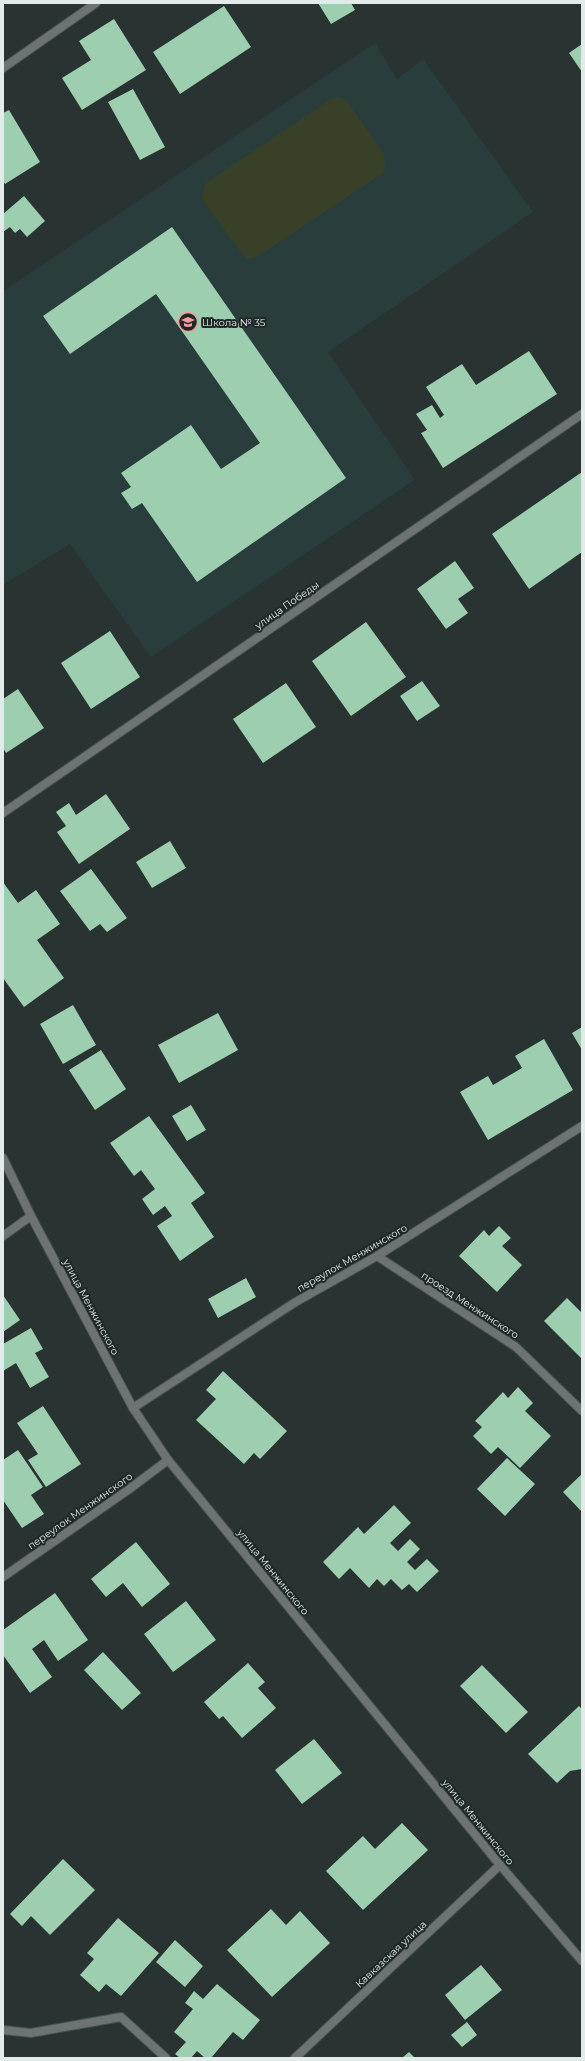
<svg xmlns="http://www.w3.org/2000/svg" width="585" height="2061" viewBox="0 0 585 2061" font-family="Montserrat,sans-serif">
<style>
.built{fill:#293d3c}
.green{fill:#384127}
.building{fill:#9dceb0}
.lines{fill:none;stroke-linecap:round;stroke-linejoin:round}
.service-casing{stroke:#46504f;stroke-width:10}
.minor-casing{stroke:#46504f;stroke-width:10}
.tertiary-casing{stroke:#46504f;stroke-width:10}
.service{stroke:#6d7275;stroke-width:8}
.minor{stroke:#6d7275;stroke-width:8}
.tertiary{stroke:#6d7275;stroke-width:8}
.labels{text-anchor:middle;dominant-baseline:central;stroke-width:4;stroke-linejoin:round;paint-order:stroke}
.poi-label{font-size:10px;fill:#e3ebea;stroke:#1e2928;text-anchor:start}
.street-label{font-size:10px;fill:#e3ebea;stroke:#1e2928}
</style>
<rect width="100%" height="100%" fill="#283332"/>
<path class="built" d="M 375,43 L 397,79 L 423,59 L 533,212 L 328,352 L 415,480 L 151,657 L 70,544 L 3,585 L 3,291 Z"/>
<path class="green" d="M 339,97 L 347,101 L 384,154 L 385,164 L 383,173 L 257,257 L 248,259 L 243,255 L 203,201 L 203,192 L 206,183 L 331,99 Z"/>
<path class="building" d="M 318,3 L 351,3 L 355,10 L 331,24 Z
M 224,6 L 251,47 L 180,94 L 153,52 Z
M 114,19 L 146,70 L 82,110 L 62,78 L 91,60 L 79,41 Z
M 582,44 L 582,72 L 569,53 Z
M 133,89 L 165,147 L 140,160 L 108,102 Z
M 9,110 L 40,162 L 5,184 L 3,181 L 3,113 Z
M 24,196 L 45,221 L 27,237 L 20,229 L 15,233 L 10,227 L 3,232 L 3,214 Z
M 172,227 L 346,478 L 197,582 L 142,503 L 132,509 L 121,493 L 131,487 L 121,473 L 191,425 L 221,469 L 260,443 L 156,294 L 70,354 L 43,316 Z
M 529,351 L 557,394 L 443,468 L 421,433 L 427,430 L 416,414 L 432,405 L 440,418 L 444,415 L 426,387 L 462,364 L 476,385 Z
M 582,472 L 582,552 L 529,589 L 492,534 Z
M 455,561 L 474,588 L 458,599 L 468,613 L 446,629 L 417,589 Z
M 366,622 L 406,677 L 351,716 L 312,661 Z
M 110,631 L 140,677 L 91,709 L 61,663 Z
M 422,681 L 440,706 L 417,721 L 400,696 Z
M 286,683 L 316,727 L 263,763 L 233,719 Z
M 18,689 L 44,728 L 6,753 L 3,748 L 3,699 Z
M 106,794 L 130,829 L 79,864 L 57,832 L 66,826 L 56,812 L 69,803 L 76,815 Z
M 170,841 L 186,868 L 152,888 L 136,862 Z
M 91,869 L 127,918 L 107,932 L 100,924 L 90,931 L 60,891 Z
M 3,882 L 18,903 L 36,890 L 60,924 L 37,940 L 64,978 L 24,1007 L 3,978 Z
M 73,1005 L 96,1045 L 63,1064 L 40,1024 Z
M 218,1013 L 238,1050 L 179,1083 L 158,1045 Z
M 582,1027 L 582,1050 L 572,1033 Z
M 544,1039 L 573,1090 L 488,1140 L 460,1092 L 488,1076 L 493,1085 L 522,1068 L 515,1056 Z
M 101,1050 L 126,1089 L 95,1110 L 69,1070 Z
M 191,1105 L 206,1130 L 187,1141 L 172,1116 Z
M 149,1116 L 205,1193 L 191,1203 L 214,1237 L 180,1261 L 157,1226 L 172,1216 L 165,1206 L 153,1215 L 142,1199 L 155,1189 L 141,1170 L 134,1176 L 110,1143 Z
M 499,1226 L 511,1238 L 502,1246 L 522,1265 L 497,1292 L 459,1256 L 484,1230 L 489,1236 Z
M 246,1278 L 256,1297 L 218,1318 L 208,1299 Z
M 3,1295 L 20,1320 L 3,1332 Z
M 567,1298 L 582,1313 L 582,1359 L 544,1321 Z
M 31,1328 L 43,1349 L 35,1353 L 49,1377 L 30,1388 L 16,1363 L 3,1371 L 3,1344 Z
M 223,1371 L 287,1431 L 260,1459 L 254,1453 L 244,1464 L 196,1420 L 216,1399 L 206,1390 Z
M 518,1387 L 533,1403 L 525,1411 L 551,1436 L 520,1468 L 498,1447 L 491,1454 L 473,1436 L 482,1427 L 475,1421 L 503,1392 L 508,1398 Z
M 43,1406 L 81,1464 L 46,1487 L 28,1460 L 38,1454 L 17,1423 Z
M 18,1450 L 43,1487 L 31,1495 L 44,1514 L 22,1528 L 3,1500 L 3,1460 Z
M 507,1458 L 535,1484 L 505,1516 L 477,1489 Z
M 582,1474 L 582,1512 L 563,1492 Z
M 394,1505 L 411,1523 L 390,1543 L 398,1551 L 410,1539 L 420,1549 L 407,1562 L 415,1570 L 427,1559 L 439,1571 L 417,1592 L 409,1584 L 402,1590 L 391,1579 L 384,1586 L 377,1579 L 369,1588 L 350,1568 L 339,1579 L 323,1562 L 358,1527 L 364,1534 Z
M 136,1542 L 170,1584 L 142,1607 L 123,1583 L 106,1597 L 91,1579 Z
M 55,1593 L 88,1640 L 58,1661 L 44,1640 L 32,1649 L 52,1677 L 30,1693 L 3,1655 L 3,1630 Z
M 186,1601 L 216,1640 L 173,1672 L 144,1634 Z
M 103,1652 L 141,1693 L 122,1710 L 84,1670 Z
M 248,1663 L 265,1682 L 258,1688 L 276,1708 L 242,1738 L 223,1716 L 219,1719 L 204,1702 Z
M 482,1665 L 528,1712 L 506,1733 L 460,1686 Z
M 579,1706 L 582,1709 L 582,1769 L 570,1771 L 557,1783 L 528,1754 Z
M 314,1739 L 342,1773 L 302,1804 L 275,1770 Z
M 402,1823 L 428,1850 L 363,1910 L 326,1871 L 363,1836 L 375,1849 Z
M 63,1859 L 95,1890 L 50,1935 L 31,1916 L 22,1926 L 10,1914 Z
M 271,1909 L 286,1925 L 300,1911 L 330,1943 L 272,1997 L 227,1950 Z
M 118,1918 L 159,1953 L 121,1996 L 106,1984 L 99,1992 L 80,1975 L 94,1959 L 87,1953 Z
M 175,1940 L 203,1966 L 185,1987 L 156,1962 Z
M 481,1965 L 502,1990 L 465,2020 L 445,1995 Z
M 217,1984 L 260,2020 L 243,2040 L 233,2032 L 211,2058 L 205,2058 L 197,2051 L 191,2058 L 180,2058 L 175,2054 L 186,2042 L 174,2032 L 193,2009 L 185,2003 L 194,1991 L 203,1999 Z
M 467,2022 L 477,2035 L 462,2047 L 451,2035 Z
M 409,2052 L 415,2058 L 402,2058 Z"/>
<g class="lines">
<defs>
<path id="service" d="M 3,2030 L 31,2033 L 121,2017 L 166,2058"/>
<path id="minor" d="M 3,68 L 96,3
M 3,813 L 582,414
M 3,1236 L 31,1216
M 377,1256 L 516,1347 L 582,1411
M 133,1408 L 294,1303 L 377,1256 L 582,1126
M 3,1577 L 128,1490 L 168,1460
M 295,2058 L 500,1865"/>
<path id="tertiary" d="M 3,1158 L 31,1216 L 133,1408 L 168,1460 L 500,1865 L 582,1961"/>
</defs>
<use href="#service" class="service-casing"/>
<use href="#minor" class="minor-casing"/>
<use href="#tertiary" class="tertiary-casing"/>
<use href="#service" class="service"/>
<use href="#minor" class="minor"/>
<use href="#tertiary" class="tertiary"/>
</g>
<defs>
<symbol id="school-ring" viewBox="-11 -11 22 22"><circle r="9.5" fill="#1e2928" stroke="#f59b9a" stroke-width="1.5"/><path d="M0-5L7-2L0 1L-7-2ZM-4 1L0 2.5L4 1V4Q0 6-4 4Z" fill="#f59b9a"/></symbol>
</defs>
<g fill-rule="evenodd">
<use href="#school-ring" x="177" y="311" width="22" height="22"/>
</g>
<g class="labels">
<g class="poi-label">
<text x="202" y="322">Школа № 35</text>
</g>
<g class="street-label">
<text transform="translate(287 605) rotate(-35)">улица Победы</text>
<text transform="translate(352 1258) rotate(-30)">переулок Менжинского</text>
<text transform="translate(470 1305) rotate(33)">проезд Менжинского</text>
<text transform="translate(91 1307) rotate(62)">улица Менжинского</text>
<text transform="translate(80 1511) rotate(-35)">переулок Менжинского</text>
<text transform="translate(273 1572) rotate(51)">улица Менжинского</text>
<text transform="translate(478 1822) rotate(51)">улица Менжинского</text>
<text transform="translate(391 1954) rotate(-43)">Кавказская улица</text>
</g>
</g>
<rect width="585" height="2061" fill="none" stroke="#e3ebea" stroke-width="8"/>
</svg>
